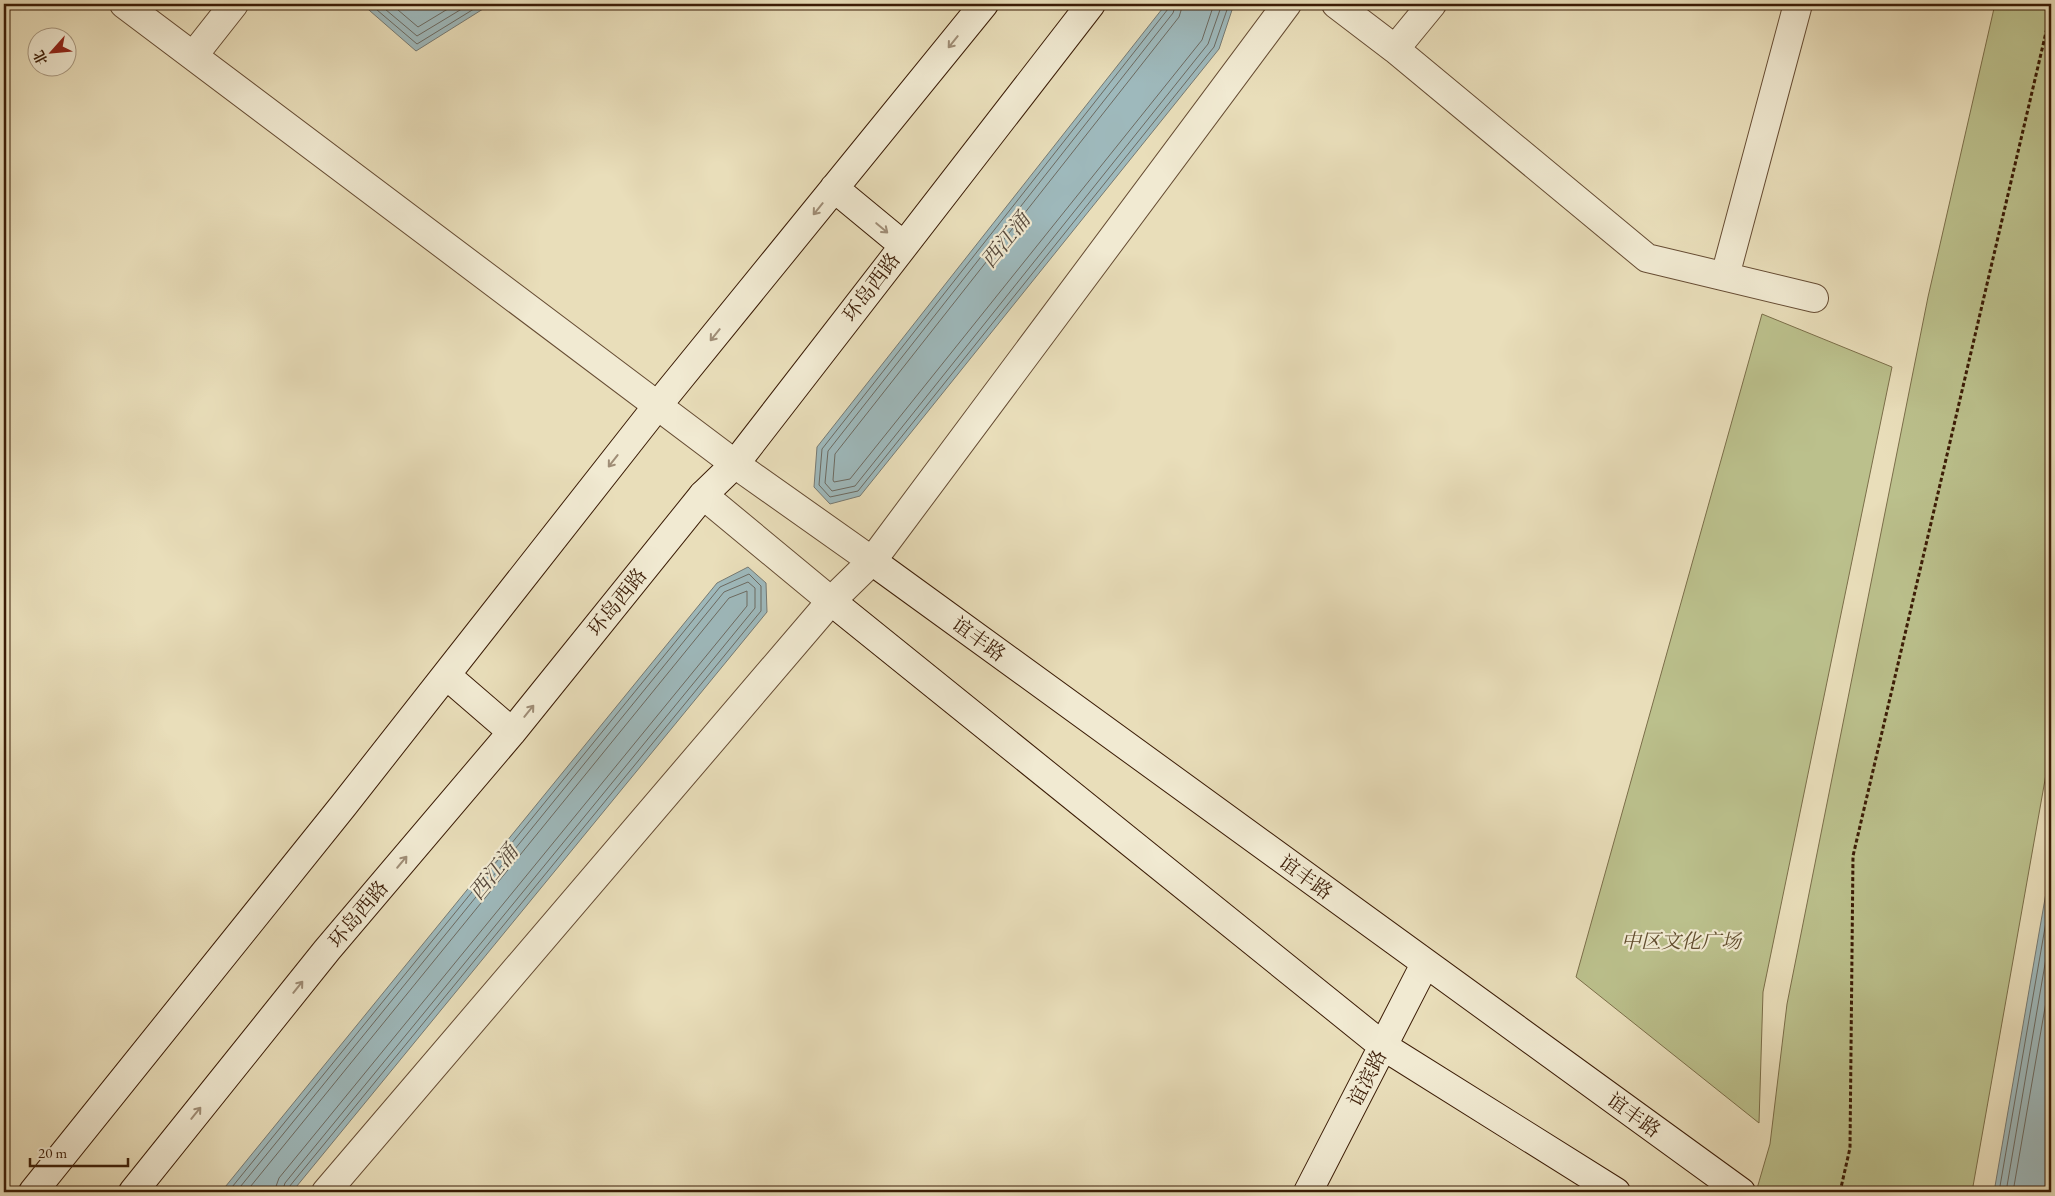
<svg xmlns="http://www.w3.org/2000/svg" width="2055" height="1196" viewBox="0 0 2055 1196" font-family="'EB Garamond','Noto Serif SC',serif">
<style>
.green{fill:#bbc08c;stroke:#7b6e49}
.water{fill:#9eb9bc;stroke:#767a73}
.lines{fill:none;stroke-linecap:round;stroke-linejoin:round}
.shore{stroke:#6c6a61;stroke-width:1}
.street-casing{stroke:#664c33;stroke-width:30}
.secondary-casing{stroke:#3b1c06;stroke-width:30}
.path{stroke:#3b1c06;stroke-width:3;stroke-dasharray:4 2.5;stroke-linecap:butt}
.street{stroke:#f1ead2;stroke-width:28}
.secondary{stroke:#f1ead2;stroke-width:28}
.oneway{stroke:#9f8d76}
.labels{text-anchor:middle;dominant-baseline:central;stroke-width:4.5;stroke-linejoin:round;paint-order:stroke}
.street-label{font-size:20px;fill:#3b1c06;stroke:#f1ead2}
.park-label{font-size:20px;font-style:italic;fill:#614d2e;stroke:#f1ead2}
.water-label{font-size:21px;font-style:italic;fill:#594b3d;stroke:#f1ead2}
</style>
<rect width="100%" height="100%" fill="#e9deba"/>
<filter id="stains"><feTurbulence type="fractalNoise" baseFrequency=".004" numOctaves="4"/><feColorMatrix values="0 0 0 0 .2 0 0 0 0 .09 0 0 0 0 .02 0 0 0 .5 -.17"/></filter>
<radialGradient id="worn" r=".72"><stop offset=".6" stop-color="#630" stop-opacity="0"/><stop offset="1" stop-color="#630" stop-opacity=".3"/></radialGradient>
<path class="green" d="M 1995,4 L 2051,4 L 2051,746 L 1972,1192 L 1756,1192 L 1770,1144 L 1787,1004 L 1928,297 Z
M 1762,314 L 1892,367 L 1763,992 L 1759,1123 L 1576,977 Z"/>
<path class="water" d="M 362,4 L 502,4 L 483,9 L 416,51 Z
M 1166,4 L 1234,4 L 1219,49 L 860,496 L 830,504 L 814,487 L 817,447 Z
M 748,567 L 766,583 L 767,612 L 292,1192 L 221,1192 L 717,583 Z
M 2051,864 L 2051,1192 L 1994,1192 Z"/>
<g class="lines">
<path class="shore" d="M 370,4 L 417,44 L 482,4
M 379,4 L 417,36 L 470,4
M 391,4 L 418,27 L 456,4
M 1169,4 L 1168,9 L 822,449 L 819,485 L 830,497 L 858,491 L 1214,47 L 1229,4
M 1176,4 L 1173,13 L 828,451 L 825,483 L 832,491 L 855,486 L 1208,44 L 1222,4
M 1183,4 L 1179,17 L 835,454 L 833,480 L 834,482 L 850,479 L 1202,40 L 1214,4
M 228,1192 L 720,587 L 749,574 L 761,586 L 761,611 L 289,1187 L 288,1192
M 236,1192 L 724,592 L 748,582 L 755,588 L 755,608 L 285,1183 L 282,1192
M 246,1192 L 729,598 L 747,591 L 747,606 L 279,1178 L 274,1192
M 1999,1192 L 2051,893
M 2006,1192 L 2051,929
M 2013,1192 L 2051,973"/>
<defs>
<path id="street" d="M 124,4 L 735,464 L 872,561
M 1336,4 L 1395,49 L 1647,258 L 1814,298
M 1395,49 L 1432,4
M 193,56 L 234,4
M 1725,276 L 1798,4
M 703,495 L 831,601
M 326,1192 L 831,601 L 872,561 L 1287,4"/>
<path id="secondary" d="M 834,188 L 903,245
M 872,561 L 1741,1192
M 831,601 L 1383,1046 L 1616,1192
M 446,675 L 512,732
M 33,1192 L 343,806 L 658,405 L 984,4
M 133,1192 L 327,950 L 512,732 L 703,495 L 735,464 L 1091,4
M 1308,1192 L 1425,964"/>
</defs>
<use href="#street" class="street-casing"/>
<use href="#secondary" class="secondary-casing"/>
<path class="path" d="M 1840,1192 L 1850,1148 L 1853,856 L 2051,11"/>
<use href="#street" class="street"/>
<use href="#secondary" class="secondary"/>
</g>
<defs><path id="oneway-shaft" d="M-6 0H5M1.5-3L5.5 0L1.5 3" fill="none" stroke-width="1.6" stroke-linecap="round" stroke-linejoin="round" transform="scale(1.25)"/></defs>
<g class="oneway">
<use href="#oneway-shaft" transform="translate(953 42) rotate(129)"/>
<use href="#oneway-shaft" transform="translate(818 209) rotate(129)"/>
<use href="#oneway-shaft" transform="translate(882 228) rotate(40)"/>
<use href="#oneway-shaft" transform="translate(715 335) rotate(129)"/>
<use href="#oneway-shaft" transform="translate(613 461) rotate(128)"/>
<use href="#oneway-shaft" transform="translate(529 711) rotate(-51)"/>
<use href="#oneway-shaft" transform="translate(402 862) rotate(-50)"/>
<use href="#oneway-shaft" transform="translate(298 987) rotate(-51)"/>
<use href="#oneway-shaft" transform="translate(196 1113) rotate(-51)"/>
</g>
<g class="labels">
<g class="street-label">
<text transform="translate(871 287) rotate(-53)">环岛西路</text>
<text transform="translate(617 602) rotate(-51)">环岛西路</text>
<text transform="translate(979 639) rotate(36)">谊丰路</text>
<text transform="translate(1306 877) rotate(36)">谊丰路</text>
<text transform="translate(358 914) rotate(-50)">环岛西路</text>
<text transform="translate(1367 1078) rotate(-63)">谊滨路</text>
<text transform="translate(1634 1115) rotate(36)">谊丰路</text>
</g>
<g class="park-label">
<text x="1681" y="941">中区文化广场</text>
</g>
<g class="water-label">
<text transform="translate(1005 240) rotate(-51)">西江涌</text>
<text transform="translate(493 872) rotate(-51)">西江涌</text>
</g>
</g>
<rect width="2055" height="1196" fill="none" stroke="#e9deba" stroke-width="20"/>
<rect x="5" y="5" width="2045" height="1186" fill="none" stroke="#3b1c06" stroke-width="2.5"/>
<rect x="10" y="10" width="2035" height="1176" fill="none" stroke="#3b1c06"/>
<g transform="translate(52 52) rotate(243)"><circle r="24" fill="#f1ead2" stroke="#a89880"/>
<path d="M0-4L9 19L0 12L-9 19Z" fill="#8f2418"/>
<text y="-8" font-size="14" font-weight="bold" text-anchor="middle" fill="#3b1c06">北</text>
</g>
<path d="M30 1158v8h98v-8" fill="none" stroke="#3b1c06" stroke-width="2.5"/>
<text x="38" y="1158" font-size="15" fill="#3b1c06" stroke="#f1ead2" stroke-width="4" paint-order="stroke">20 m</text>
<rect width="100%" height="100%" filter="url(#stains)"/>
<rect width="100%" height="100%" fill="url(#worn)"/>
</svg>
